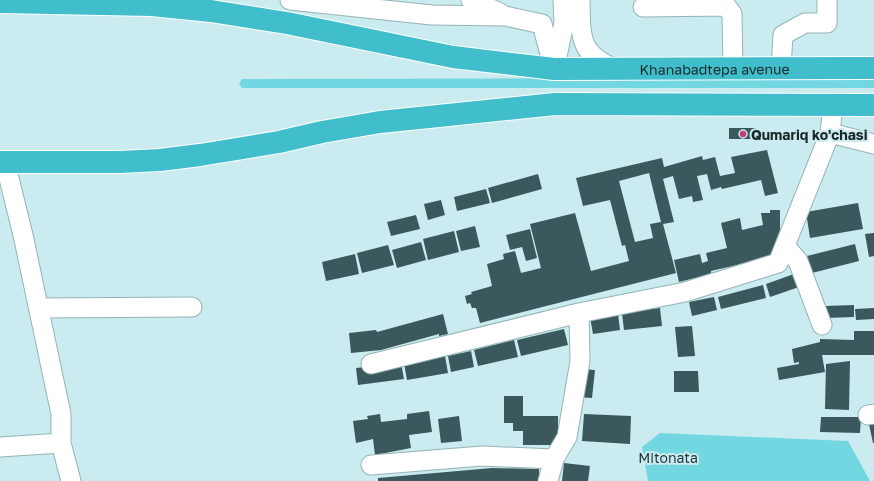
<svg xmlns="http://www.w3.org/2000/svg" width="874" height="481" viewBox="0 0 874 481" font-family="'Golos Text',sans-serif">
<style>
.green{fill:#73d7e2}
.building{fill:#3b585c;fill-rule:evenodd}
.lines{fill:none;stroke-linecap:round;stroke-linejoin:round}
.minor-casing{stroke:#94b4b7;stroke-width:21}
.highway-casing{stroke:#fff;stroke-width:24}
.minor{stroke:#fff;stroke-width:19}
.highway{stroke:#40becb;stroke-width:22}
.poi-dot{fill:#c43e7e;stroke:#caebef;stroke-width:1.5}
.labels{text-anchor:middle;dominant-baseline:central;stroke-width:4;stroke-linejoin:round;paint-order:stroke}
.street-label{font-size:14px;fill:#1b2829;stroke:#caebef}
.poi-label{font-size:14px;font-weight:bold;fill:#1b2829;stroke:#caebef;text-anchor:start}
.park-label{font-size:14px;fill:#1f373a;stroke:#caebef}
</style>
<rect width="100%" height="100%" fill="#caebef"/>
<path class="green" d="M 874,78 L 874,88 L 242,88 L 239,84 L 242,79 Z
M 660,433 L 848,441 L 870,481 L 648,481 L 642,447 Z"/>
<path class="building" d="M 729,128 L 757,128 L 757,139 L 729,139 Z
M 767,150 L 778,193 L 765,196 L 761,180 L 722,189 L 721,187 L 711,190 L 707,174 L 697,176 L 703,200 L 693,202 L 692,196 L 679,199 L 673,176 L 663,179 L 674,222 L 663,224 L 676,273 L 480,323 L 476,308 L 472,308 L 470,303 L 467,304 L 465,296 L 472,294 L 471,292 L 492,286 L 487,264 L 504,259 L 503,254 L 515,251 L 521,273 L 541,268 L 530,224 L 575,213 L 591,271 L 629,261 L 625,245 L 622,246 L 610,200 L 583,206 L 576,178 L 662,158 L 664,167 L 702,156 L 703,160 L 715,157 L 720,176 L 735,173 L 731,157 ZM 649,173 L 661,222 L 650,224 L 653,238 L 635,242 L 619,181 Z
M 538,174 L 542,189 L 492,203 L 488,188 Z
M 486,189 L 490,203 L 457,211 L 454,197 Z
M 441,200 L 445,215 L 428,220 L 424,204 Z
M 858,203 L 863,229 L 810,238 L 806,212 Z
M 770,210 L 780,210 L 780,241 L 772,257 L 711,271 L 711,274 L 679,282 L 674,260 L 700,254 L 702,263 L 708,261 L 706,253 L 727,248 L 721,223 L 740,218 L 742,230 L 763,225 L 761,213 L 770,213 Z
M 416,215 L 420,229 L 391,236 L 387,222 Z
M 475,226 L 480,247 L 461,251 L 456,231 Z
M 530,229 L 537,258 L 526,261 L 522,247 L 510,250 L 506,235 Z
M 454,231 L 459,252 L 428,260 L 423,239 Z
M 874,233 L 874,256 L 869,257 L 865,234 Z
M 421,242 L 426,260 L 397,268 L 392,250 Z
M 855,244 L 859,261 L 812,273 L 807,256 Z
M 388,245 L 394,265 L 362,273 L 357,253 Z
M 355,254 L 359,274 L 326,281 L 322,262 Z
M 794,274 L 799,287 L 770,297 L 766,284 Z
M 763,285 L 766,298 L 721,309 L 718,297 Z
M 714,297 L 717,310 L 692,316 L 689,302 Z
M 854,305 L 854,317 L 825,318 L 825,306 Z
M 660,308 L 662,326 L 624,330 L 622,313 Z
M 874,308 L 874,319 L 856,320 L 855,309 Z
M 443,314 L 448,334 L 439,336 L 439,334 L 381,350 L 351,353 L 349,333 L 376,330 L 377,332 Z
M 618,314 L 620,330 L 593,334 L 590,317 Z
M 692,326 L 695,356 L 678,357 L 675,327 Z
M 564,329 L 568,345 L 521,356 L 517,340 Z
M 854,331 L 874,331 L 874,355 L 822,355 L 825,372 L 779,380 L 777,368 L 799,364 L 799,362 L 794,363 L 792,349 L 820,342 L 820,339 L 854,340 Z
M 514,340 L 518,357 L 478,366 L 474,350 Z
M 471,351 L 474,367 L 451,372 L 448,356 Z
M 445,356 L 448,373 L 407,380 L 404,363 Z
M 850,361 L 849,410 L 825,409 L 826,364 Z
M 401,363 L 404,379 L 358,385 L 356,368 Z
M 580,369 L 595,370 L 592,398 L 577,397 Z
M 674,371 L 698,371 L 699,392 L 674,392 Z
M 504,396 L 523,396 L 523,416 L 558,416 L 558,445 L 523,445 L 523,431 L 513,431 L 513,423 L 504,423 Z
M 429,411 L 432,432 L 409,435 L 411,448 L 375,455 L 373,439 L 356,443 L 353,421 L 368,419 L 367,416 L 380,414 L 381,422 L 407,419 L 407,414 Z
M 584,414 L 631,416 L 630,444 L 582,441 Z
M 459,416 L 462,441 L 441,443 L 438,419 Z
M 821,417 L 861,417 L 860,433 L 820,432 Z
M 874,423 L 874,443 L 873,443 L 869,424 Z
M 564,463 L 590,466 L 588,481 L 562,481 Z
M 492,468 L 539,469 L 539,481 L 378,481 L 378,478 Z"/>
<g class="lines">
<defs>
<path id="minor" d="M 290,0 L 432,15 L 505,16 L 542,24 L 554,69
M 471,0 L 500,13
M 580,0 C 581,36 578,54 616,69
M 643,7 L 726,6 L 732,14 L 733,69
M 555,66 L 564,23 L 563,0
M 781,69 L 783,35 L 805,23 L 827,23 L 827,0
M 830,133 L 874,144
M 5,162 L 23,235 L 61,414 L 61,443 L 71,481
M 785,246 L 798,261 L 822,325
M 39,308 L 192,307
M 371,364 L 579,313 L 685,292 L 778,263 L 830,133 L 833,105
M 868,415 L 874,414
M 0,447 L 61,443
M 371,465 L 482,456 L 554,459
M 548,481 L 554,459 L 567,437 L 580,361 L 579,313"/>
<g id="highway">
<path id="s1" d="M 0,2 L 152,5 L 211,11 L 287,23 L 453,57 L 554,69 L 874,68"/>
<path d="M 0,162 L 120,162 L 160,160 L 200,155 L 279,142 L 322,132 L 380,122 L 555,104 L 874,105"/>
</g>
</defs>
<use href="#minor" class="minor-casing"/>
<use href="#highway" class="highway-casing"/>
<use href="#minor" class="minor"/>
<use href="#highway" class="highway"/>
</g>
<circle class="poi-dot" cx="743" cy="134" r="4"/>
<g class="labels">
<g class="street-label">
<text stroke="none"><textPath href="#s1" startOffset="720">Khanabadtepa avenue</textPath></text>
</g>
<g class="poi-label">
<text x="751" y="134">Qumariq ko'chasi</text>
</g>
<g class="park-label">
<text x="668" y="457">Mitonata</text>
</g>
</g>
</svg>
